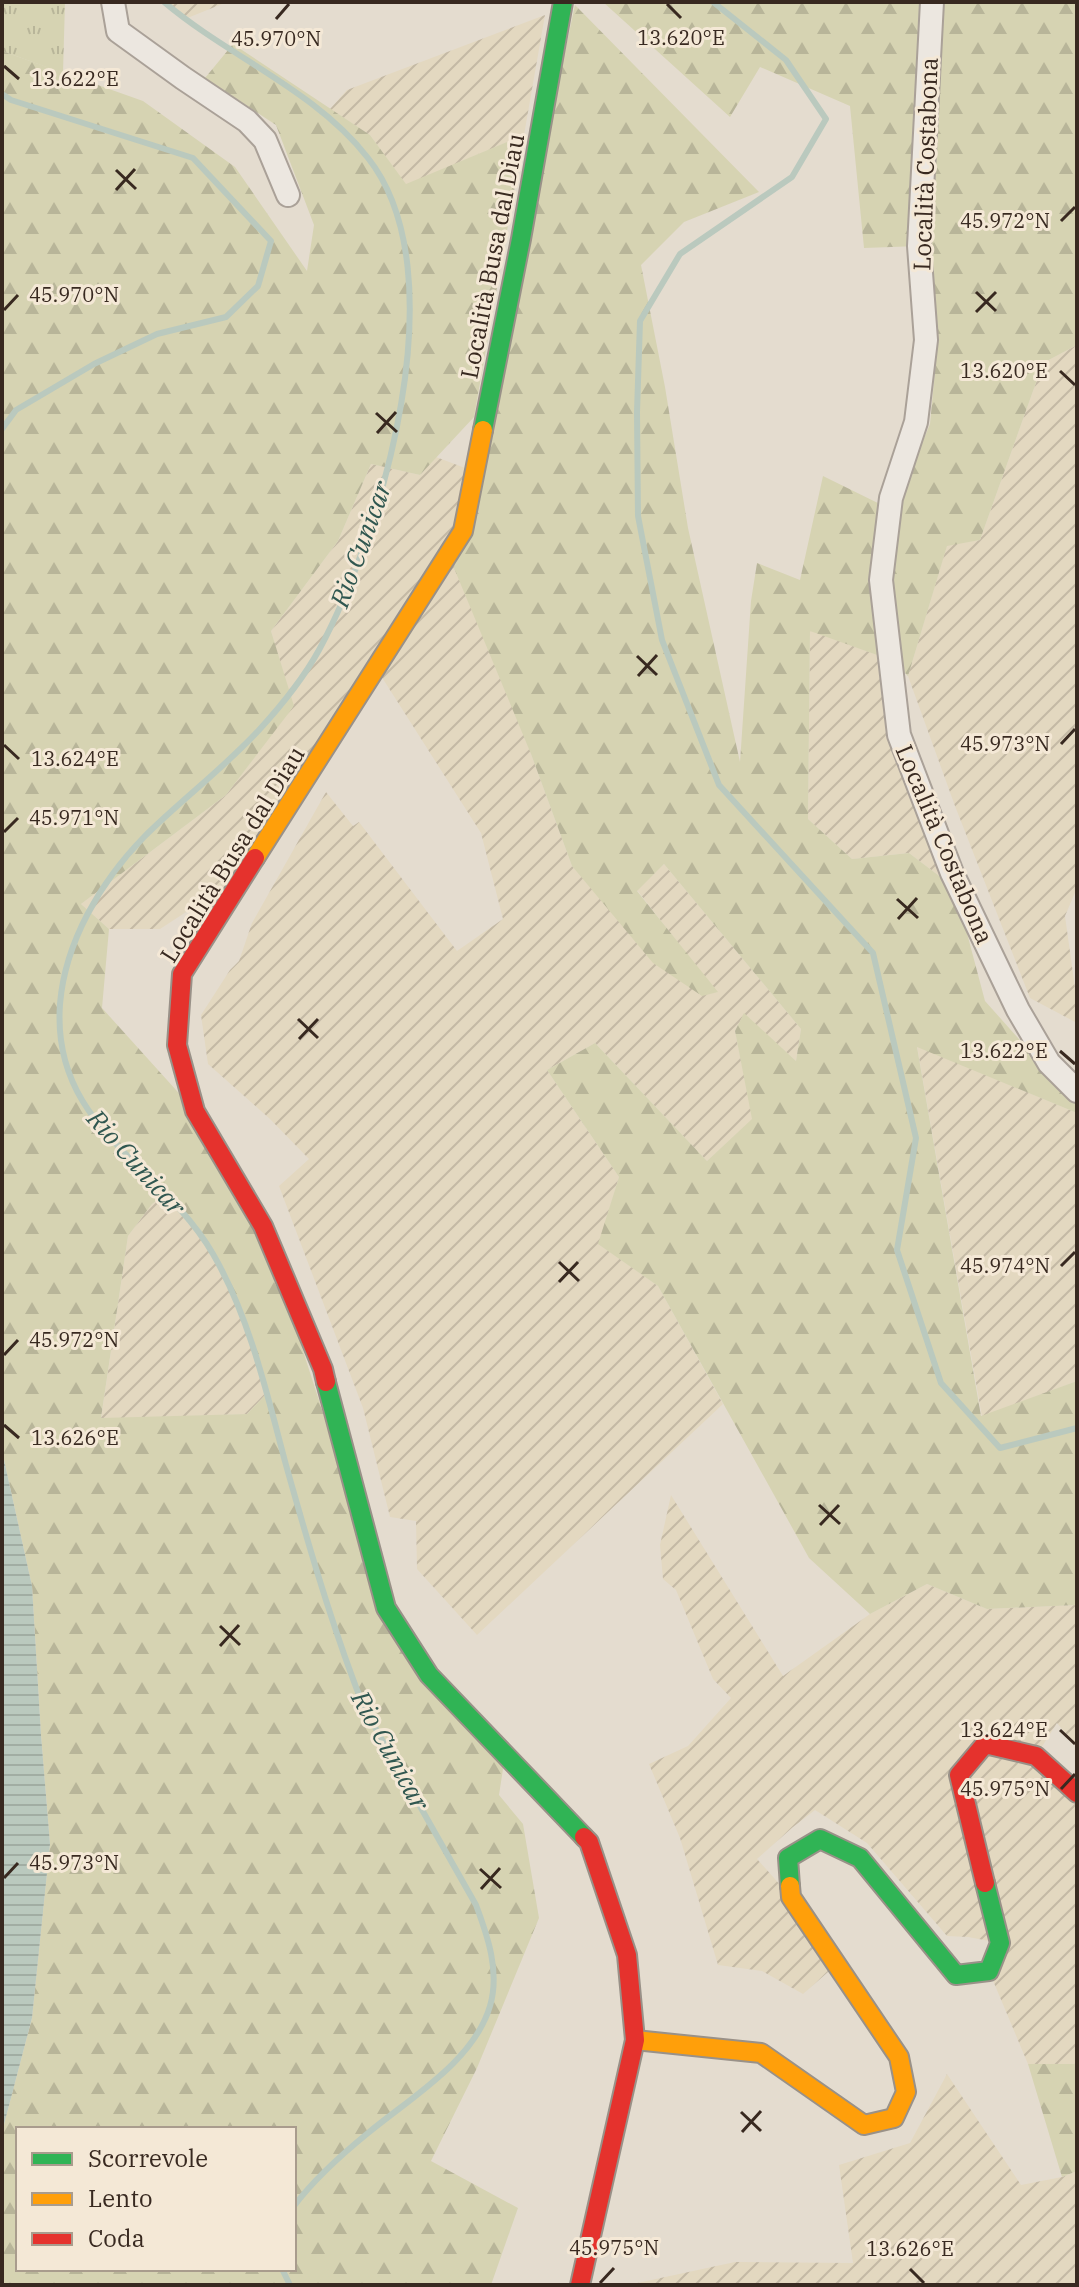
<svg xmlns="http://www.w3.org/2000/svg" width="1079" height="2287" viewBox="0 0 1079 2287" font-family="'IBM Plex Serif',serif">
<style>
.farmland{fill:url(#farmland-furrows)}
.grass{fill:url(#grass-tufts)}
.forest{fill:url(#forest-firs);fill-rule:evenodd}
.water{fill:url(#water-rules)}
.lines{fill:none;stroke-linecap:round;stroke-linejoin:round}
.stream{stroke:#bac9be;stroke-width:6}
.street-casing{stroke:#aaa198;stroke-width:26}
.fast-casing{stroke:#999188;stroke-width:22}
.slow-casing{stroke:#999188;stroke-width:22}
.jam-casing{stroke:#999188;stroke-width:22}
.street{stroke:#ece7e0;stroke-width:22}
.fast{stroke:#30b455;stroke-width:18}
.slow{stroke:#ff9f0a;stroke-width:18}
.jam{stroke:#e5322d;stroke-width:18}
.ticks{fill:none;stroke:#382920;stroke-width:3}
.labels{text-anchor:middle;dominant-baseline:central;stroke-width:6;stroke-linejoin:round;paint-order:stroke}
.street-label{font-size:24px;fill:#382920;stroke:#f4e8d6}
.water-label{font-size:26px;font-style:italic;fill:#305750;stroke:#f4e8d6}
.ticks-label{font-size:20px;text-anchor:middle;fill:#382920;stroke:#f4e8d6;stroke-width:6;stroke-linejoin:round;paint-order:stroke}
</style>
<defs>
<pattern id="farmland-furrows" width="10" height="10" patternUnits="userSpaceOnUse" patternTransform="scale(2)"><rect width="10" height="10" fill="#e3d8c0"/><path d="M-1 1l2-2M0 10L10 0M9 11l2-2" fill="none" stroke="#c4b9a5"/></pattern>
<pattern id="grass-tufts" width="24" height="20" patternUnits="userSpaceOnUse" patternTransform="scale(2)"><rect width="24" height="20" fill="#d6d3b2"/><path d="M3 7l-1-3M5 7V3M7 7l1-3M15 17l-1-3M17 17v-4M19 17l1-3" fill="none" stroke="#b8b599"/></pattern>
<pattern id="forest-firs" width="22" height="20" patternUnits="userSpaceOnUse" patternTransform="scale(2)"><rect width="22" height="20" fill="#d6d3b2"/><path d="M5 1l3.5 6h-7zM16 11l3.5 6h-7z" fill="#b8b599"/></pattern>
<pattern id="water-rules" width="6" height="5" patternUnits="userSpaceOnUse" patternTransform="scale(2)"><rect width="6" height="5" fill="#bac9be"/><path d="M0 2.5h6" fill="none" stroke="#a1ada3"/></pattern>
</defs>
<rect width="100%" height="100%" fill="#e4dccf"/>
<path class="farmland" d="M 164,2 L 227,2 L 185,19 Z
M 545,15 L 524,135 L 406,185 L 370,135 L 330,109 L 347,90 Z
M 1077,345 L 1077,888 L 1065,916 L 1077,1002 L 1077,1023 L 1030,998 L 955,806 L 908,676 L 947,545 L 980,540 L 1043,363 Z
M 436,457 L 473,471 L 531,754 L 572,866 L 717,993 L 637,890 L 664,864 L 801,1029 L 796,1061 L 744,1014 L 735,1031 L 753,1119 L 707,1161 L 595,1043 L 547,1070 L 619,1177 L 599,1244 L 658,1286 L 723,1404 L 477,1635 L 417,1569 L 416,1521 L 390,1517 L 363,1408 L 279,1186 L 309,1159 L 270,1119 L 208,1064 L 201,1015 L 230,970 L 239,961 L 252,923 L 326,792 L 353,826 L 359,822 L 457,951 L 503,919 L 481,833 L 376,668 L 246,873 L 160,929 L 109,929 L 81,904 L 226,795 L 293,706 L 271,631 L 338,541 L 371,464 L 420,475 Z
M 810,630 L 891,660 L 899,736 L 955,888 L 909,853 L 852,859 L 808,819 Z
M 917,1046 L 1077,1113 L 1077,1381 L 982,1417 Z
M 166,1195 L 181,1211 L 206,1243 L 228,1284 L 246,1331 L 267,1393 L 247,1414 L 101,1419 L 128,1236 L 152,1204 Z
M 671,1495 L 783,1676 L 870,1614 L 927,1584 L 987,1609 L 1077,1605 L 1077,1748 L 1057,1723 L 1036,1756 L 1077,1794 L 1077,2064 L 1028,2064 L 989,1971 L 1000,1943 L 968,1937 L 947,1936 L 867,1843 L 815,1810 L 793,1827 L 757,1859 L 791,1897 L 836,1965 L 803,1994 L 762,1971 L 718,1965 L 680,1838 L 649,1764 L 688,1746 L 731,1698 L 713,1679 L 676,1590 L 663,1579 L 660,1545 Z
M 947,2074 L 1021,2185 L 1062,2177 L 1077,2171 L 1077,2285 L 628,2285 L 735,2262 L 853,2263 L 839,2165 L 910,2143 Z"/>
<path class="grass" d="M 2,2 L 65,2 L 63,73 L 2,51 Z"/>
<path class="forest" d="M 603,2 L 1077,2 L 1077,345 L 1043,363 L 980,540 L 947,546 L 908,676 L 893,661 L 894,510 L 930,424 L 938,339 L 927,192 L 919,246 L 864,248 L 850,106 L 760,67 L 730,117 Z
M 575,5 L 759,192 L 684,222 L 641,265 L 665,387 L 688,528 L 740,762 L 751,601 L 757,563 L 800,580 L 823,476 L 892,510 L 891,660 L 810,631 L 808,819 L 852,859 L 909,853 L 955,888 L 985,1001 L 1077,1104 L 1077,1113 L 917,1047 L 981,1416 L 1077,1381 L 1077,1605 L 987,1609 L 927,1584 L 870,1614 L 809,1558 L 658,1286 L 598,1244 L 619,1177 L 547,1070 L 595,1043 L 707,1161 L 752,1119 L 735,1031 L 744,1013 L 796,1061 L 801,1029 L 664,864 L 637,891 L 718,992 L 702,996 L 653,963 L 572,866 L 531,754 L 454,568 Z
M 233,44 L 370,135 L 406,184 L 524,135 L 474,417 L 420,475 L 371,464 L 338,541 L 271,631 L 294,706 L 226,795 L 81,904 L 109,929 L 102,1008 L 195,1111 L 263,1227 L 386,1608 L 505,1756 L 499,1795 L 523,1824 L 539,1918 L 477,2068 L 431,2161 L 518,2208 L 491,2285 L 2,2285 L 2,2132 L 32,2018 L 50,1844 L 41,1735 L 32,1586 L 2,1451 L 2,51 L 143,101 L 235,167 L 307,271 L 314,225 L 276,125 L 205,78 ZM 165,1195 C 223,1243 246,1324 267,1393 L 247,1414 L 101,1418 L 128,1236 L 152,1204 ZM 18,2129 L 294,2129 L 294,2269 L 18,2269 Z
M 1028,2064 L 1077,2064 L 1077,2171 L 1062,2177 Z"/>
<path class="water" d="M 2,1451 L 32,1586 L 41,1735 L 50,1844 L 32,2018 L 2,2132 Z"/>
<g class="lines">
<path class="stream" d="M 164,2 C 229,57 315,90 368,158 C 459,273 382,533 319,650 C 303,679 281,706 259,730 C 223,769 181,800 144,837 C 101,881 65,942 60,1004 C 51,1127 160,1163 213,1254 C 250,1318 267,1394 286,1465 C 306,1536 327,1609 353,1679 C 365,1714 386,1746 404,1778 C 428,1820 452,1863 476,1905 C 488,1937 500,1972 490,2006 C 474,2061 410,2098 368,2133 C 341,2155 315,2178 294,2206
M 713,2 L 786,60 L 826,119 L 792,177 L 680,254 L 640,321 L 637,412 L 638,516 L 662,640 L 719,785 L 873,953 L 916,1138 L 897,1250 L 941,1383 L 1000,1448 L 1077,1428
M 2,94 L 11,100 L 193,158 L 271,241 L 258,286 L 226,317 L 157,334 L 94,364 L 16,410 L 2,429
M 282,2269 L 290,2285"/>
<defs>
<path id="street" d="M 113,2 L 118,31 L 183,78 L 247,121 L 265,140 L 288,195
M 932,2 L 919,246 L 926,340 L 916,422 L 891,498 L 881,580 L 899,735 L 952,873 L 1018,1010 L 1049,1063 L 1077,1091"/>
<path id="fast" d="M 483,430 L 521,239 L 563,2
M 326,1382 L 386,1608 L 429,1675 L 584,1837
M 790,1886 L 788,1858 L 820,1839 L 860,1858 L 956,1975 L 989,1971 L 1000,1943 L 985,1883"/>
<path id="slow" d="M 255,858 L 463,531 L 483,430
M 635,2040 L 761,2053 L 864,2125 L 894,2118 L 906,2092 L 899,2057 L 791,1897 L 790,1886"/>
<path id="jam" d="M 255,858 L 182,974 L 177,1045 L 195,1111 L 263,1226 L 323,1369 L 326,1382
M 985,1883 L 959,1775 L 985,1744 L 1036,1756 L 1077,1793
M 580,2285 L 635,2040 L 627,1955 L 589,1842 L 584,1837"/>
</defs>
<use href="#street" class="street-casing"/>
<use href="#fast" class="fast-casing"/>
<use href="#slow" class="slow-casing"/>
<use href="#jam" class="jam-casing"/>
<use href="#street" class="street"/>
<use href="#fast" class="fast"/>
<use href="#slow" class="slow"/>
<use href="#jam" class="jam"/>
</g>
<path class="ticks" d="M 667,4 L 681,18M 276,19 L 289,4M 4,66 L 19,79M 116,170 L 136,189M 116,190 L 135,169M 1061,221 L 1075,207M 976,292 L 996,311M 4,310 L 18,295M 976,312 L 996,292M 1060,371 L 1075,385M 376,413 L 397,432M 377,433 L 396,412M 637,656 L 657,675M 638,676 L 657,655M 1061,744 L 1075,729M 4,745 L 19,759M 4,832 L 18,818M 897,899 L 918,918M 898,919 L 917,898M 298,1019 L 318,1038M 299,1039 L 318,1019M 1060,1051 L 1075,1064M 559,1262 L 579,1281M 1061,1266 L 1075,1252M 559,1282 L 578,1262M 4,1355 L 18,1340M 4,1425 L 19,1438M 819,1505 L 840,1524M 820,1525 L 839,1505M 220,1626 L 240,1645M 220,1646 L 239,1625M 1060,1730 L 1075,1744M 1061,1789 L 1075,1774M 480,1869 L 501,1888M 4,1878 L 18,1863M 481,1889 L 500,1868M 741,2112 L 761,2131M 742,2132 L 761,2111M 910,2269 L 924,2283M 600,2283 L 614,2268"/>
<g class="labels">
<g class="street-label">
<text transform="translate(925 164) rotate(-88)">Località Costabona</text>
<text transform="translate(492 256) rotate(-79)">Località Busa dal Diau</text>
<text transform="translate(945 844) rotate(67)">Località Costabona</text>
<text transform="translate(232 854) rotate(-58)">Località Busa dal Diau</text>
</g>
<g class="water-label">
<text transform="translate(360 544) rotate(-70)">Rio Cunicar</text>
<text transform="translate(137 1162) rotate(48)">Rio Cunicar</text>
<text transform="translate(391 1750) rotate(61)">Rio Cunicar</text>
</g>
</g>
<g class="ticks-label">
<text x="681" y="45">13.620°E</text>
<text x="276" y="46">45.970°N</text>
<text x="75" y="86">13.622°E</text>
<text x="1005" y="228">45.972°N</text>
<text x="74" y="302">45.970°N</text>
<text x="1004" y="378">13.620°E</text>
<text x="1005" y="751">45.973°N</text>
<text x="75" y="766">13.624°E</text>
<text x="74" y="825">45.971°N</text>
<text x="1004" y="1058">13.622°E</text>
<text x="1005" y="1273">45.974°N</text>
<text x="74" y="1347">45.972°N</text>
<text x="75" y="1445">13.626°E</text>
<text x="1004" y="1737">13.624°E</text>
<text x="1005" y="1796">45.975°N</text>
<text x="74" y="1870">45.973°N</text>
<text x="614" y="2255">45.975°N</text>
<text x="910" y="2256">13.626°E</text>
</g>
<rect width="1079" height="2287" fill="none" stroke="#382920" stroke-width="8"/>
<rect x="16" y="2127" width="280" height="144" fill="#f4e8d6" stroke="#a99c8d" stroke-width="2"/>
<rect x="32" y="2153" width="40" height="12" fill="#30b455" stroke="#a99c8d" stroke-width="2"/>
<text x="88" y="2167" font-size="24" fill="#382920">Scorrevole</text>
<rect x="32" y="2193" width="40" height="12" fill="#ff9f0a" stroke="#a99c8d" stroke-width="2"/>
<text x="88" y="2207" font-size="24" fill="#382920">Lento</text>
<rect x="32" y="2233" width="40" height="12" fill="#e5322d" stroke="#a99c8d" stroke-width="2"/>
<text x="88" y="2247" font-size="24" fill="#382920">Coda</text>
</svg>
